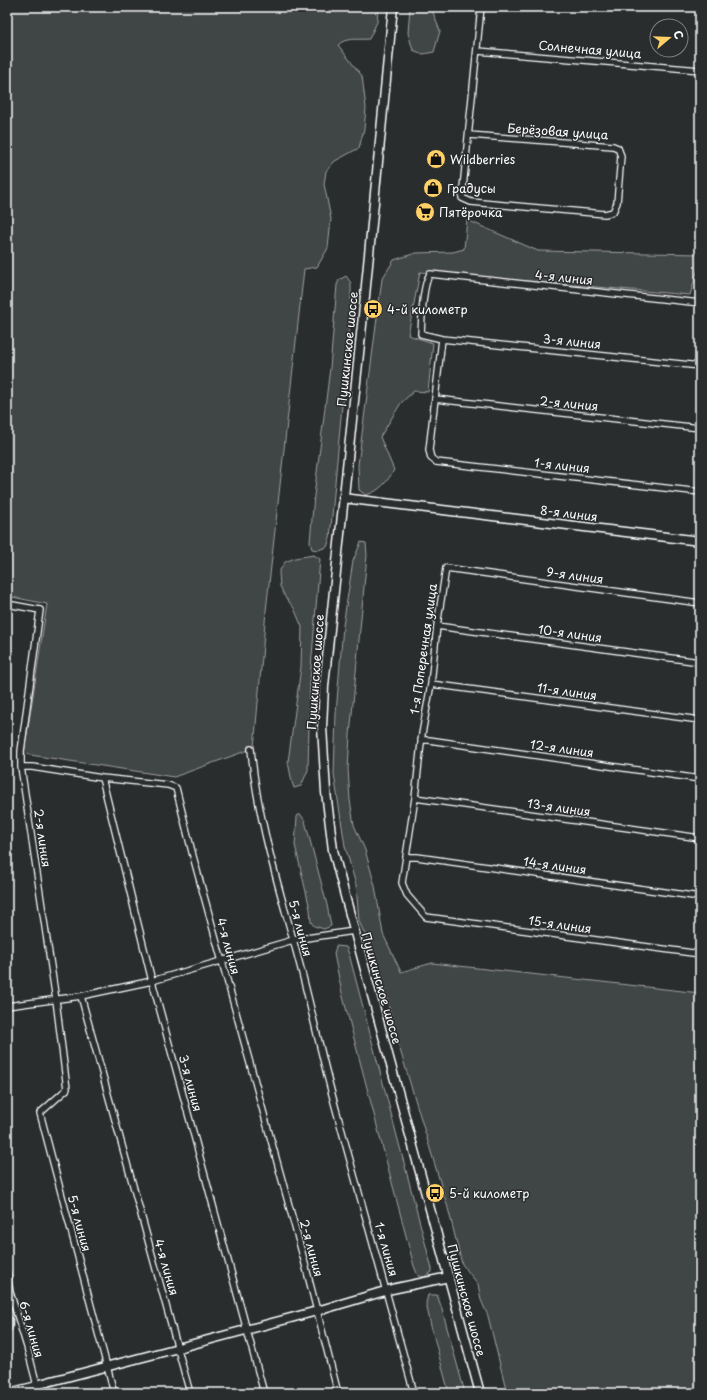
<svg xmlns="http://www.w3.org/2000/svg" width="707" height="1400" viewBox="0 0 707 1400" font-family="'Playpen Sans',sans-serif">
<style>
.green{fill:#414445;stroke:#a0a2a2}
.water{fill:#6a6c6d;stroke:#a6a7a7}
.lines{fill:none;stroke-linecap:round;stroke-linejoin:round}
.street-casing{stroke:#fff;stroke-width:8}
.secondary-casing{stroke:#fff;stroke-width:11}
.street{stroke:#2a2d2e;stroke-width:5.5}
.secondary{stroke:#2a2d2e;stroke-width:8}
.labels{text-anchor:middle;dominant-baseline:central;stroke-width:3;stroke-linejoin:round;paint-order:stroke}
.street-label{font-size:12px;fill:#fff;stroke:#2a2d2e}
.poi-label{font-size:12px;fill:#fff;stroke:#2a2d2e;text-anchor:start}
</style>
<rect width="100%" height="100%" fill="#2a2d2e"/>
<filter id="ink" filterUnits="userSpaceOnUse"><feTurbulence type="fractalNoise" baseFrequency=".025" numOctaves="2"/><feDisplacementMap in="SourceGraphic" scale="8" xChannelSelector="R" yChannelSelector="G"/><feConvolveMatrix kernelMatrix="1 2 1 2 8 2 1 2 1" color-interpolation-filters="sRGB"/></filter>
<g filter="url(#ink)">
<path class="green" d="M 7,7 L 378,7 L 377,22 L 369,39 C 359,40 345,37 338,45 L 362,76 L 366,108 L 364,129 L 359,148 L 335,161 L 326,171 L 324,184 L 331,219 L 328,248 L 317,267 L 304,269 L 266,611 L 254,748 L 174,777 L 24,754 L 47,604 L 7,596 Z
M 410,7 L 431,7 L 440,31 L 434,52 L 423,54 L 413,50 L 408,33 Z
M 467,220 L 538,251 L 700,254 L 700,268 L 698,269 L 690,295 L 420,272 L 408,335 L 433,343 L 428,392 L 414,391 L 401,403 L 380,437 L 394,470 C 387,482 380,491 366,495 L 359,490 L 358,465 L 382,279 L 394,260 L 416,253 L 453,252 L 464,249 Z
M 346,276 L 351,283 L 351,306 L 330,538 L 327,547 L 318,550 L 312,549 L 310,542 L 314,496 L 330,368 L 337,285 L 339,280 Z
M 361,542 L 366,543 L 367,555 L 350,735 L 348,769 L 350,800 L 354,825 L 365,850 L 375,886 L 383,934 L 401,972 L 432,963 L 700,993 L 700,1393 L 507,1393 L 488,1316 L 481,1300 L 478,1284 L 462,1264 L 448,1208 L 398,1043 L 378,965 L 359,921 L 356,885 L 345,846 L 334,774 L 336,714 L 343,626 L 353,561 Z
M 314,555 L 320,559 L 310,680 L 308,770 L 301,786 L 294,788 L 292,782 L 288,762 L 301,667 L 302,627 L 294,608 L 285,597 L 280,586 L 279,572 L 285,562 L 295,558 Z
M 298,815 L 301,815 L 305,821 L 327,905 L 331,926 L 324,929 L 314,926 L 311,922 L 310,909 L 295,845 L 297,817 Z
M 336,946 L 346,947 L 349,954 L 432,1269 L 432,1272 L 424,1277 L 418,1276 L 414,1266 L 342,993 L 334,954 Z
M 428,1295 L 437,1295 L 441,1306 L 465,1393 L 449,1393 L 431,1326 L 426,1303 Z"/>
<path class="water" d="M 9,1317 L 12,1317 L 13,1319 C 13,1325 14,1332 7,1334 L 7,1319 Z"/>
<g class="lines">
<defs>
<path id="street" d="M 478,51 L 700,70
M 469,135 L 613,146 L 618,148 L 621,156 L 617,203 L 613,212 L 605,214 L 471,202 L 462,198 L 481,7
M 700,303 L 430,274 C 422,285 422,319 421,334 L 442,339 L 700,366
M 442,339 L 429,450 L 431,458 L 436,462 L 700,492
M 435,399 L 700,428
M 700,603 L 446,568 L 437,626 L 431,684 L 422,734 L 415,798 L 402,883 L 407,895 L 426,917 L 700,954
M 7,604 L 40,610 L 21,751 L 21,767 L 56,1000 L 67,1089 L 40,1113 L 114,1393
M 437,626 L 700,662
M 431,684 L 700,720
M 421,740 L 429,740 L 700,779
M 251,749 C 258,826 283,899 302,973 C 314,1020 324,1066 337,1113 C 362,1206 389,1299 414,1393
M 21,767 L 32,767 L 102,778 L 168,785 L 176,788 L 193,856 L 304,1260 L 338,1393
M 102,778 L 152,981 L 264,1393
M 415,798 L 700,838
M 406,857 L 417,857 L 700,897
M 81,996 L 190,1393
M 7,1006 L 81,996 L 152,981 L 293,940 L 354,931
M 7,1272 L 10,1292 L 27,1347 L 39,1393
M 7,1392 L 36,1385"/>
<path id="secondary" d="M 393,7 L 364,306 L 324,686 L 322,727 L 326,792 L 333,850 L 345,896 L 480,1393
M 343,498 L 700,541
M 36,1385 L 178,1348 L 317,1311 L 392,1289 L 449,1277"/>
</defs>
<use href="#street" class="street-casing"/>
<use href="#secondary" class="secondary-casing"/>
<use href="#street" class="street"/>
<use href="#secondary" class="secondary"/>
</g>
</g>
<defs>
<symbol id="shop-disc" viewBox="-11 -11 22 22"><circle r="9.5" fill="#ffd166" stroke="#2a2d2e"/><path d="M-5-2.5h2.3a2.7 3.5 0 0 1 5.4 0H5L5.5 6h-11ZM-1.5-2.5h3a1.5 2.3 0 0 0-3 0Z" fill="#111"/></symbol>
<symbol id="supermarket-disc" viewBox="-11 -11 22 22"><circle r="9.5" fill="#ffd166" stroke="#2a2d2e"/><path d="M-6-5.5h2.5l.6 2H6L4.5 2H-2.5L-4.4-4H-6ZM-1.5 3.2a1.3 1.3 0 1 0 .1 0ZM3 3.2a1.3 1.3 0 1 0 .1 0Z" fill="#111"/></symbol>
<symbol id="bus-disc" viewBox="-11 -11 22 22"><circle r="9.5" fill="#ffd166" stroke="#2a2d2e"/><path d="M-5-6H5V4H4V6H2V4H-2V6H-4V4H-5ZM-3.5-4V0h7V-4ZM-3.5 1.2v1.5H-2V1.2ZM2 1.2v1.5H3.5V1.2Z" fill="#111"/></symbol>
</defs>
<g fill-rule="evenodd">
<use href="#shop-disc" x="425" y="148" width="22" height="22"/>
<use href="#shop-disc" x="422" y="177" width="22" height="22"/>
<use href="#supermarket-disc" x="414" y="201" width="22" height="22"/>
<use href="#bus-disc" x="362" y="298" width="22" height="22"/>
<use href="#bus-disc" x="424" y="1182" width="22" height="22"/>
</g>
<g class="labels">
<g class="street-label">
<text transform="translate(590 49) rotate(5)">Солнечная улица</text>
<text transform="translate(558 131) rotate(4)">Берёзовая улица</text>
<text transform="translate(564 277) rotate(6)">4-я линия</text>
<text transform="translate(572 341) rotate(6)">3-я линия</text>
<text transform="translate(347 349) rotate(-84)">Пушкинское шоссе</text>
<text transform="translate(569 403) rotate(6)">2-я линия</text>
<text transform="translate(562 465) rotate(6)">1-я линия</text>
<text transform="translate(569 513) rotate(7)">8-я линия</text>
<text transform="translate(575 575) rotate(8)">9-я линия</text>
<text transform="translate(570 633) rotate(8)">10-я линия</text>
<text transform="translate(423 649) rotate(-82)">1-я Поперечная улица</text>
<text transform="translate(315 672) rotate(-86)">Пушкинское шоссе</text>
<text transform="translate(567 691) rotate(8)">11-я линия</text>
<text transform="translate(562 748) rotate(8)">12-я линия</text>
<text transform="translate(559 807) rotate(8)">13-я линия</text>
<text transform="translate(43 838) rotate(82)">2-я линия</text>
<text transform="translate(555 865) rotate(8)">14-я линия</text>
<text transform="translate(560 924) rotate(8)">15-я линия</text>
<text transform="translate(301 928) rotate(75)">5-я линия</text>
<text transform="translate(229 946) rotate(75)">4-я линия</text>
<text transform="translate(382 988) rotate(74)">Пушкинское шоссе</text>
<text transform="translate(191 1083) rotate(75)">3-я линия</text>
<text transform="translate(80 1223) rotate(75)">5-я линия</text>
<text transform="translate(312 1248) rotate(75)">2-я линия</text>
<text transform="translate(387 1249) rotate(74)">1-я линия</text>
<text transform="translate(167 1267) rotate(74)">4-я линия</text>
<text transform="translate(467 1300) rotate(75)">Пушкинское шоссе</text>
<text transform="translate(32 1329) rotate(74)">6-я линия</text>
</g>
<g class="poi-label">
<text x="450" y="159">Wildberries</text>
<text x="447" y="188">Градусы</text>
<text x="439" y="212">Пятёрочка</text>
<text x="387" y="309">4-й километр</text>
<text x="449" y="1193">5-й километр</text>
</g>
</g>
<rect width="707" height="1400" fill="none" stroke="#2a2d2e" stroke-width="24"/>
<rect x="12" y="12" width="683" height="1376" fill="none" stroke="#fff" stroke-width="1.5" filter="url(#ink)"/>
<g transform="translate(669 38) rotate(71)"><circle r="19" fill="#2a2d2e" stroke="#7f8182"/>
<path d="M0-3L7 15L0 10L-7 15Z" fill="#ffd166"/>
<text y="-6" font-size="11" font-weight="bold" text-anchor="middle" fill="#ffffff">С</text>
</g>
</svg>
